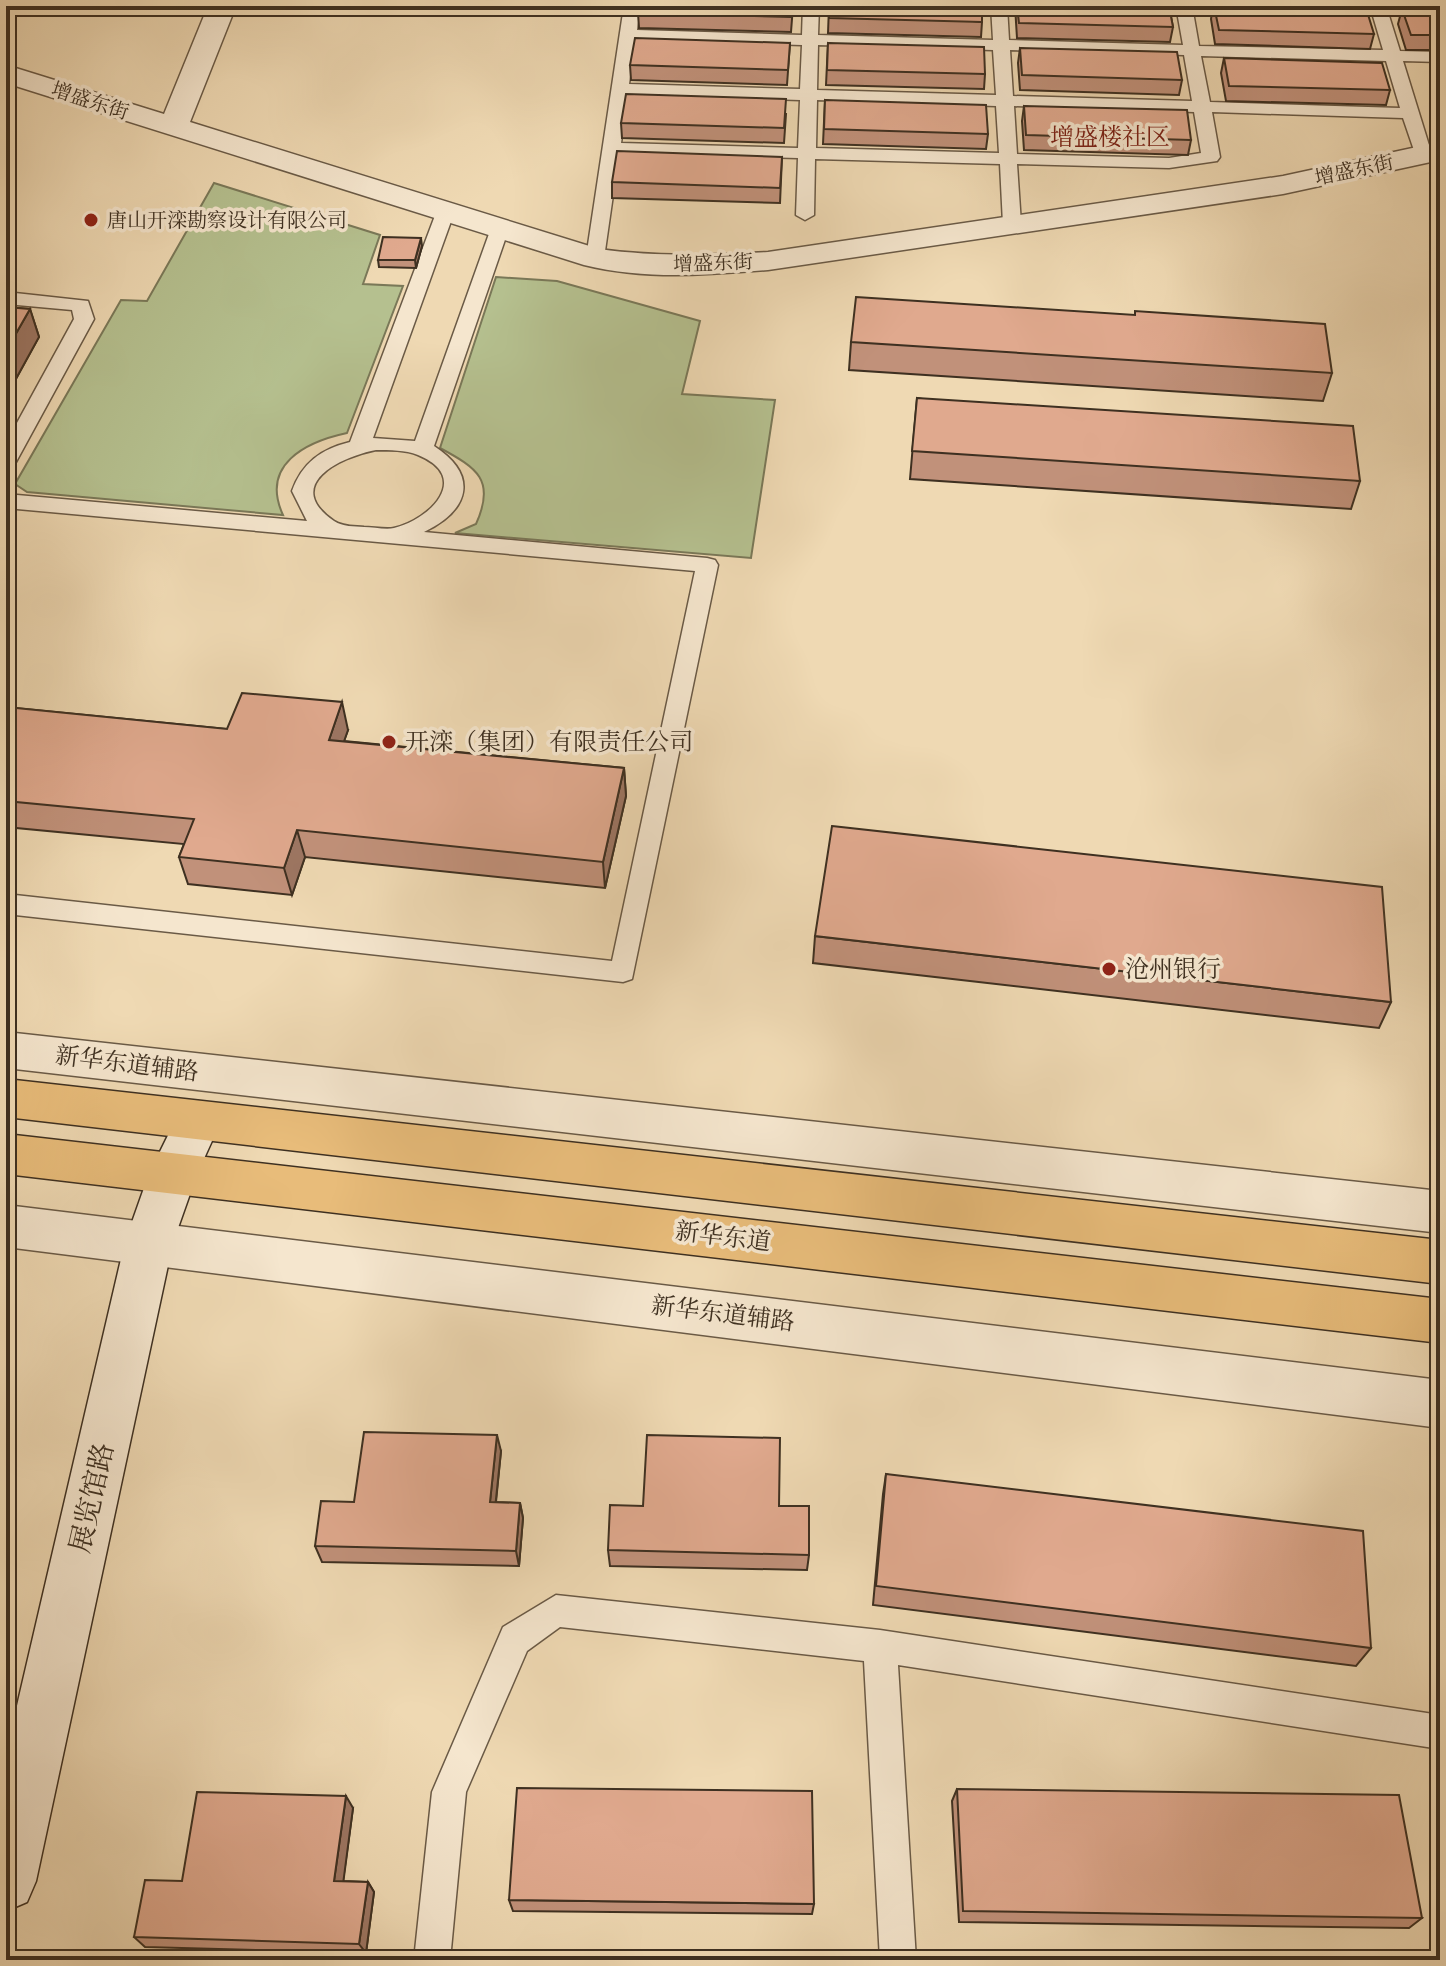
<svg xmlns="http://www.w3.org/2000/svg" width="1446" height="1966" viewBox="0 0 1446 1966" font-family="Cardo,'Noto Serif SC',serif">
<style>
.green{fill:#b5c08f;stroke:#7a7858;stroke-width:2}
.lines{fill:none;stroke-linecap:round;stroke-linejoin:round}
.lane-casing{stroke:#6a5a46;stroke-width:3}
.street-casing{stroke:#6a5a46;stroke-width:3}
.secondary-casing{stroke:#3e3021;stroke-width:3}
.primary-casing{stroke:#3e3021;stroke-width:3}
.lane{fill:#f5e6ce;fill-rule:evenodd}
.street{fill:#f5e6ce;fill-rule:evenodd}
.secondary{fill:#f5e6ce;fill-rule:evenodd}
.primary{fill:#e8bc7a;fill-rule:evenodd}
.wall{fill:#c1917a;stroke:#3e3021;stroke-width:2}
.shaded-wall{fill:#9d7663;stroke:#3e3021;stroke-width:2}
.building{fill:#e0a98e;stroke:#3e3021;stroke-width:2}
.poi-dot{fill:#8f2418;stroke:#f5e6ce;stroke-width:3}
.labels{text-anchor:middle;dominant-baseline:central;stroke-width:7;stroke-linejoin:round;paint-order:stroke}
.far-street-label{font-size:20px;fill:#3e3021;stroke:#f5e6ce}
.far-poi-label{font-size:20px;fill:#3e3021;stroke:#f5e6ce;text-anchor:start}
.far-quarter-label{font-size:24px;fill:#7a1f14;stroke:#f5e6ce}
.poi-label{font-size:24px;fill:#3e3021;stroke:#f5e6ce;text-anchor:start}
.street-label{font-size:24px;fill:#3e3021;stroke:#f5e6ce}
.near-street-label{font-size:28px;fill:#3e3021;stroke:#f5e6ce}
</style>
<rect width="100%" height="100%" fill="#efd9b3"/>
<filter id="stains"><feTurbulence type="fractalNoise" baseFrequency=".0025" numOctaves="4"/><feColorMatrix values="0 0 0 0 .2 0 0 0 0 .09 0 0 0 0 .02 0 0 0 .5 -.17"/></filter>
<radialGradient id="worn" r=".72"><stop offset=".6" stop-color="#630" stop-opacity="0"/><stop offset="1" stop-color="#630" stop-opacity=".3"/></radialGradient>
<path class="green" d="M 214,183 L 380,235 L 363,284 L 403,286 L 347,433 C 305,442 260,465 283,515 L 27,492 L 15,484 L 121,300 L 147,301 Z
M 496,277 L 557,281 L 700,321 L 682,394 L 775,400 L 751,558 L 455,533 L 476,524 C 496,480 477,468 440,448 Z"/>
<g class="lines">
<defs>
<path id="lane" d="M 624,6 L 640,6 L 637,30 L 802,35 L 803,6 L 819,6 L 818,35 L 993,40 L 991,6 L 1007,6 L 1009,40 L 1183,45 L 1176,6 L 1192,6 L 1199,46 L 1383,50 L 1370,6 L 1386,6 L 1400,51 L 1440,52 L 1440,62 L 1403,61 L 1432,155 L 1423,160 L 1417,159 L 1403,118 L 1212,112 L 1220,157 L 1217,161 L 1169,168 L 1017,164 L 1021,224 L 1012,230 L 1003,224 L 1000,164 L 815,159 L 814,215 L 805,220 L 796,215 L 798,158 L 619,153 L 604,258 L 595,264 L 586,258 ZM 635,40 L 802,45 L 800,89 L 629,84 ZM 818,45 L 993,50 L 996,95 L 817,90 ZM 1010,50 L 1184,55 L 1192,101 L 1013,96 ZM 1201,56 L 1386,61 L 1400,108 L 1210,102 ZM 628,94 L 800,100 L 798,148 L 621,143 ZM 817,100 L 996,106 L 999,153 L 816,148 ZM 1014,106 L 1194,112 L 1201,153 L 1169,158 L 1017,154 Z
M 445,208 L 454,213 L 373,438 L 415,441 L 490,231 L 499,225 L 508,231 L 434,446 C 479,475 470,510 424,532 L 707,558 L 715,560 L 718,565 L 632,979 L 623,982 L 6,914 L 6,894 L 612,961 L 695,571 L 6,508 L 6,494 L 307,521 L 292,491 C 302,463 321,449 350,442 L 436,213 ZM 376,450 C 390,450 405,450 418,455 C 472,477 431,519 394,528 C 386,530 373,527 364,527 C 354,526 343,527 334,521 C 282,485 340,457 376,450 Z
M 6,292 L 88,301 L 94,319 L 16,462 L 6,469 L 6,443 L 74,319 L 72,310 L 6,304 Z
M 556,1595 L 880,1630 L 1440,1715 L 1440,1749 L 898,1665 L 916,1960 L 880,1960 L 864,1661 L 560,1627 L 527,1651 L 466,1792 L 450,1960 L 414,1960 L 432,1792 L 503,1627 Z"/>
<path id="street" d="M 208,6 L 236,6 L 190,122 L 599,249 C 656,257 711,255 768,252 L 1283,176 L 1440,142 L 1440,160 L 1283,194 L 768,270 C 707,275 644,280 584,265 L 6,83 L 6,65 L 164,114 Z
M 6,1032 L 1440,1191 L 1440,1233 L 6,1068 Z
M 6,1205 L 1440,1380 L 1440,1428 L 6,1247 Z"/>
<path id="secondary" d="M 198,1101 L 214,1107 L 221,1121 L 197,1174 L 173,1242 L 36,1881 L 27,1902 L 6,1911 L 6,1753 L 125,1242 L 149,1174 L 182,1107 Z"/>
<path id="primary" d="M 6,1079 L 1440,1240 L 1440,1284 L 6,1117 Z
M 6,1134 L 1440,1299 L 1440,1343 L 6,1174 Z"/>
</defs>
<use href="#lane" class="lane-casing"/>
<use href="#street" class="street-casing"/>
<use href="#secondary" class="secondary-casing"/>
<use href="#primary" class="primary-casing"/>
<use href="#lane" class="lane"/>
<use href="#street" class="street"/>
<use href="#secondary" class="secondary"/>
<use href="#primary" class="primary"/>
</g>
<path class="wall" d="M 793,6 L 791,32 L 639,28 L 638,13 Z
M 829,6 L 982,22 L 981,37 L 828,33 Z
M 1015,6 L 1169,6 L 1173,27 L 1170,42 L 1017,38 Z
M 1213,6 L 1296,6 L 1374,34 L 1370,49 L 1215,44 L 1211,19 Z
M 1402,9 L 1440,10 L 1440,50 L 1406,50 L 1398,24 Z
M 790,43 L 787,85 L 631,80 L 630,65 Z
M 828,43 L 985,74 L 984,89 L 826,85 Z
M 1020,48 L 1182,80 L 1179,95 L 1020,90 L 1018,63 Z
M 1224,58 L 1390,90 L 1386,105 L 1226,101 L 1221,73 Z
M 825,100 L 988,134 L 986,149 L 823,144 Z
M 1024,106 L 1191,140 L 1188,155 L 1024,150 L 1022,121 Z
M 786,114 L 784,143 L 622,138 L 621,123 Z
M 782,157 L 780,203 L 612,198 L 612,182 Z
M 422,246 L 416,268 L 379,267 L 378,260 Z
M 6,307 L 30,309 L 39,337 L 12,386 L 6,386 Z
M 1134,315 L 1332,373 L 1323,401 L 849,370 L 851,342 Z
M 917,398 L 1360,481 L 1351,509 L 910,479 Z
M 6,707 L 227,729 L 348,730 L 344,741 L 624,768 L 626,796 L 605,888 L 305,857 L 292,895 L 188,884 L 179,857 L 184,844 L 6,827 Z
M 815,936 L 1391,1002 L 1379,1028 L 813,963 Z
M 501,1451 L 496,1502 L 520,1503 L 523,1518 L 519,1566 L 322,1562 L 315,1546 L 354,1502 Z
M 886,1474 L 1371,1648 L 1356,1666 L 873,1605 L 883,1494 Z
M 779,1506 L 809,1555 L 807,1570 L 610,1566 L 608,1550 Z
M 957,1789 L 1422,1918 L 1409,1928 L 959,1922 L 952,1801 Z
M 353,1808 L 343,1881 L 368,1882 L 374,1892 L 366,1953 L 145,1947 L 134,1937 L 182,1881 Z
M 509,1900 L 814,1904 L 812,1914 L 513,1911 Z"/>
<path class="shaded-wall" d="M 421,238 L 422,246 L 416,268 L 415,260 Z
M 30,309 L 39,337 L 12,386 L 6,370 L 6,351 Z
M 342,702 L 348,730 L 335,767 L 329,740 Z
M 624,768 L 626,796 L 605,888 L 603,862 Z
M 297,830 L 305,857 L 292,895 L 284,868 Z
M 497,1435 L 501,1451 L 494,1518 L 490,1502 Z
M 520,1503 L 523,1518 L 519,1566 L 516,1551 Z
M 346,1796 L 353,1808 L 342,1892 L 334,1881 Z
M 368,1882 L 374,1892 L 366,1953 L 359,1944 Z"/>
<path class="building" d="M 640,6 L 792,6 L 791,17 L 638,13 Z
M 829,6 L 982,6 L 982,22 L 829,18 Z
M 1017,6 L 1169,6 L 1173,27 L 1019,23 Z
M 1214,6 L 1296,6 L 1366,8 L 1374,34 L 1219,30 Z
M 1402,9 L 1440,10 L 1440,35 L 1411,35 Z
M 635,38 L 790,43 L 788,70 L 630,65 Z
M 828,43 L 984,47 L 985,74 L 827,70 Z
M 1020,48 L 1177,52 L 1182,80 L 1022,75 Z
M 1224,58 L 1382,63 L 1390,90 L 1229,86 Z
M 626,94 L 786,99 L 784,128 L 621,123 Z
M 825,100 L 986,105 L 988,134 L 824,129 Z
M 1024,106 L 1187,110 L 1191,140 L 1026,135 Z
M 617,151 L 782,157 L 780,188 L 612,182 Z
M 383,237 L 421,238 L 415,260 L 378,260 Z
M 856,297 L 1135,315 L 1135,311 L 1325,324 L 1332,373 L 851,342 Z
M 6,307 L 30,309 L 6,351 Z
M 917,398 L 1353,426 L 1360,481 L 912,451 Z
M 242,693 L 342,702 L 329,740 L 624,768 L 603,862 L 297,830 L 284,868 L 179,857 L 194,819 L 6,801 L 6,707 L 227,729 Z
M 832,826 L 1382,887 L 1391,1002 L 815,936 Z
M 364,1432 L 497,1435 L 490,1502 L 520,1503 L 516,1551 L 315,1546 L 321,1501 L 354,1502 Z
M 647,1435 L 780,1438 L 779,1506 L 809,1506 L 809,1555 L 608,1550 L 610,1505 L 643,1506 Z
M 886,1474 L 1363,1531 L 1371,1648 L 876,1586 Z
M 517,1788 L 812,1791 L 814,1904 L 509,1900 Z
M 957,1789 L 1399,1795 L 1422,1918 L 963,1911 Z
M 197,1792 L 346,1796 L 334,1881 L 368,1882 L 359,1944 L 134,1937 L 145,1880 L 182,1881 Z"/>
<g class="poi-dot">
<circle cx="91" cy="220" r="8"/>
<circle cx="389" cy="742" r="8"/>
<circle cx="1109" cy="969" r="8"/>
</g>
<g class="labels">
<g class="far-street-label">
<text transform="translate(90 101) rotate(18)">增盛东街</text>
<text transform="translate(1354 170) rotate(-12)">增盛东街</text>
<text transform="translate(713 263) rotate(-2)">增盛东街</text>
</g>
<g class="far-poi-label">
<text x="107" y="220">唐山开滦勘察设计有限公司</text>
</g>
<g class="far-quarter-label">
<text x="1110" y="137">增盛楼社区</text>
</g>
<g class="poi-label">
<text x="405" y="742">开滦（集团）有限责任公司</text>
<text x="1125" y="969">沧州银行</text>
</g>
<g class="street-label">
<text transform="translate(127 1064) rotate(7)">新华东道辅路</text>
<text transform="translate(723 1237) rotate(7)">新华东道</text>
<text transform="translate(723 1314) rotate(7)">新华东道辅路</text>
</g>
<g class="near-street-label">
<text transform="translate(92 1498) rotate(-77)">展览馆路</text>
</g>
</g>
<rect width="1446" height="1966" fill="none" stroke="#efd9b3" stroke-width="32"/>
<rect x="8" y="8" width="1430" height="1950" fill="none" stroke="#3e3021" stroke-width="4"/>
<rect x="16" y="16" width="1414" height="1934" fill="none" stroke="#3e3021" stroke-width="2"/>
<rect width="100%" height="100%" filter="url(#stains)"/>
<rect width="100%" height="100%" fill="url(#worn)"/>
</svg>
